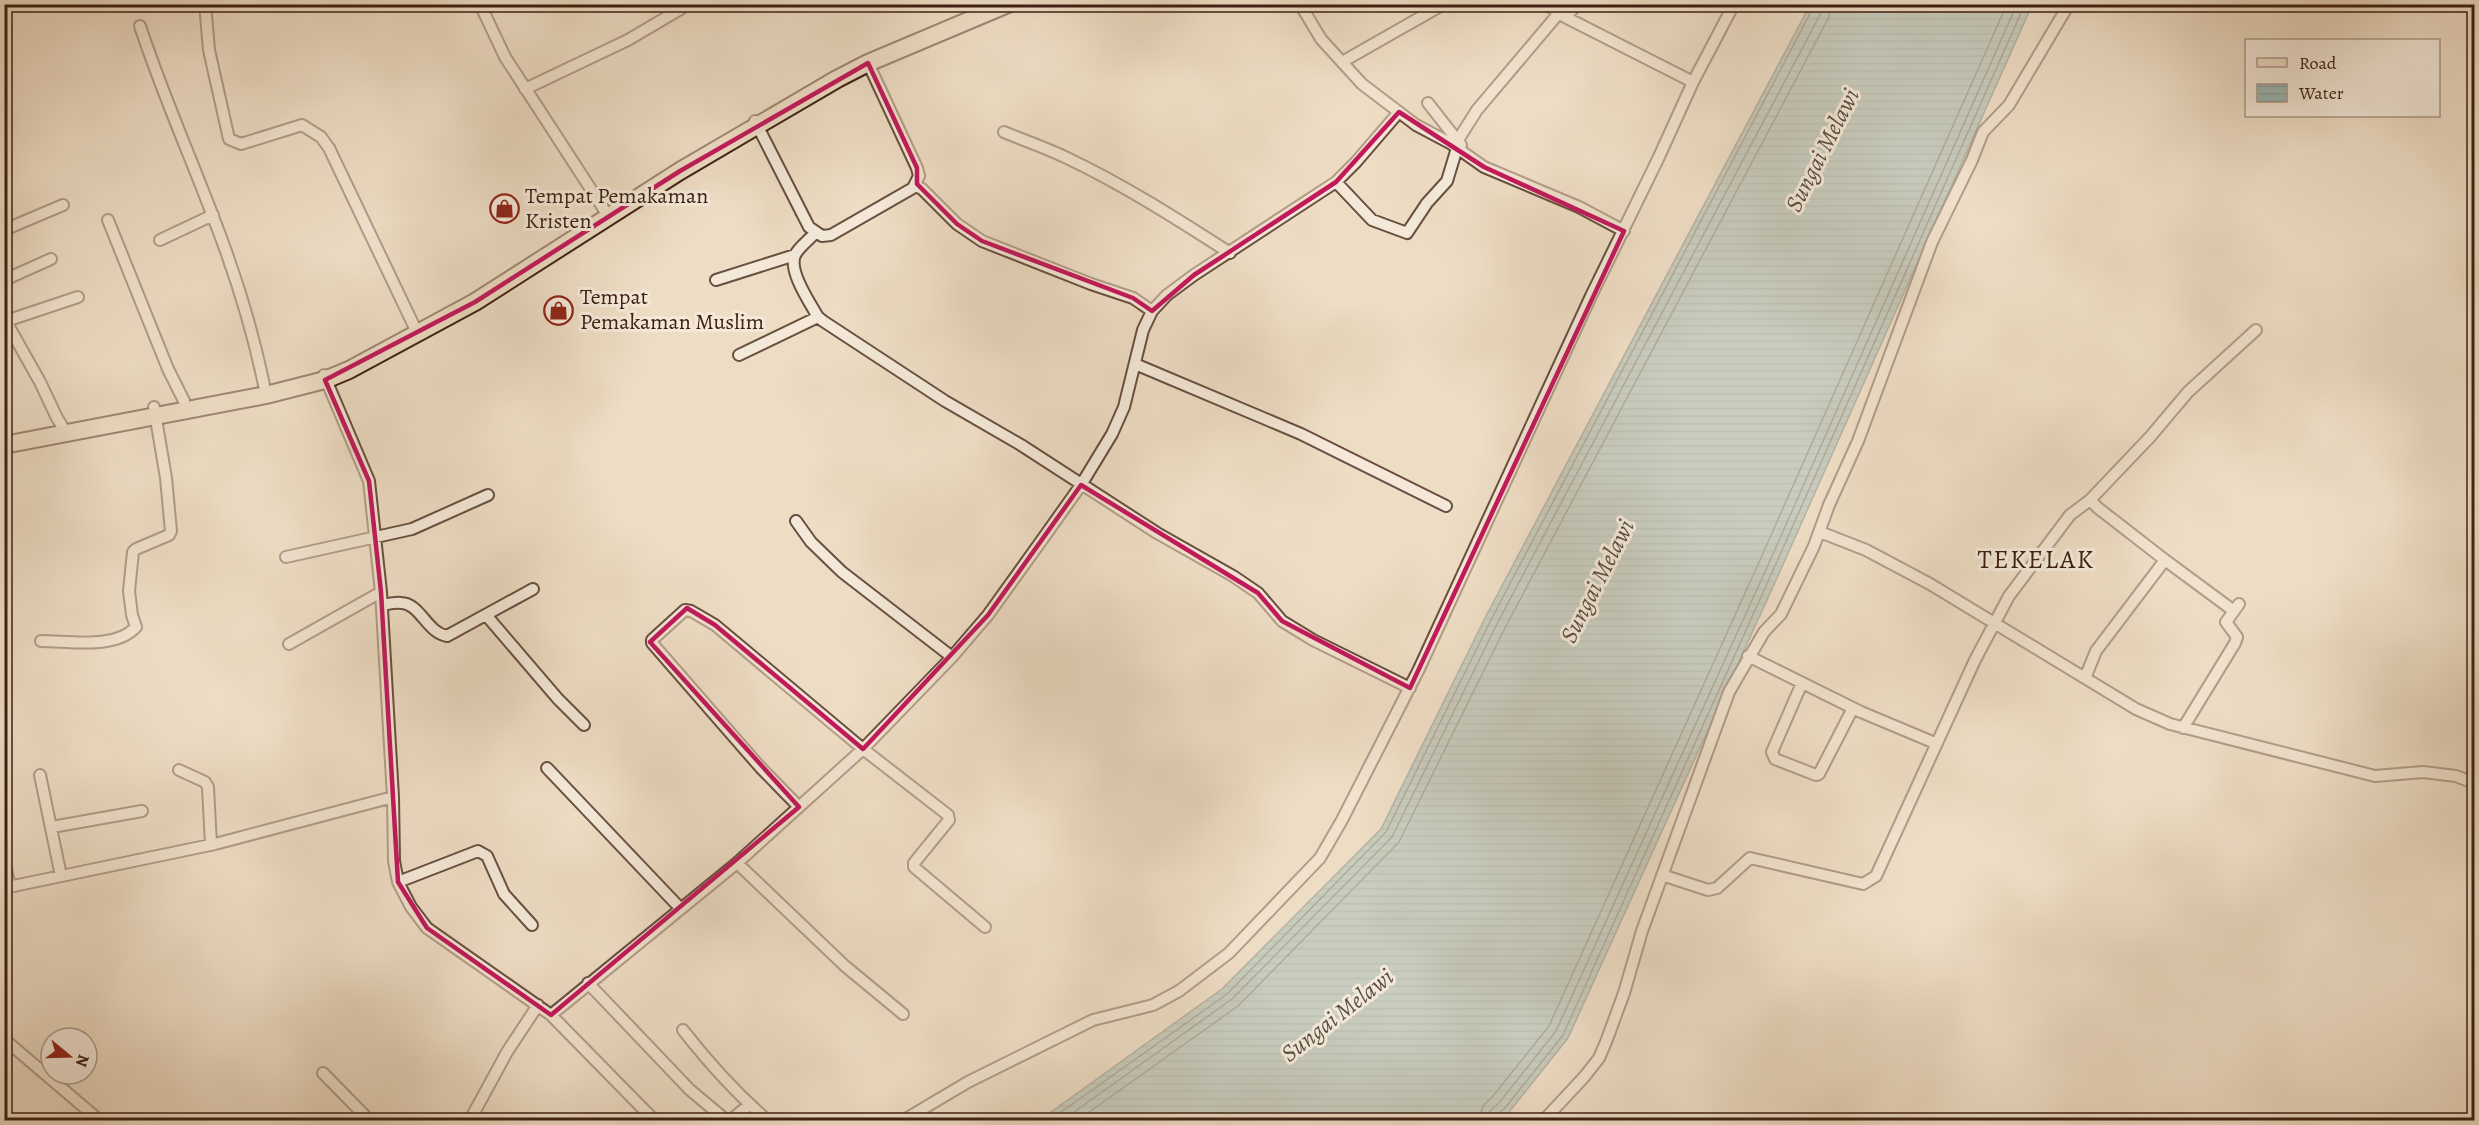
<svg xmlns="http://www.w3.org/2000/svg" width="2479" height="1125" viewBox="0 0 2479 1125" font-family="Alegreya,serif">
<style>
.water{fill:url(#water-rules);stroke:#757d77;stroke-width:1.5}
.lines{fill:none;stroke-linecap:round;stroke-linejoin:round}
.shore{stroke:#6c6e66;stroke-width:1.5}
.street-casing{stroke:#694f40;stroke-width:14}
.primary-casing{stroke:#3d2013;stroke-width:20}
.street{stroke:#f4e9d9;stroke-width:10}
.primary{stroke:#eeddc5;stroke-width:16}
.marked{fill:none;stroke:#c2185b;stroke-width:4.5;stroke-linejoin:round}
.labels{text-anchor:middle;dominant-baseline:central;stroke-width:6;stroke-linejoin:round;paint-order:stroke}
.poi-label{font-size:22px;fill:#3d2013;stroke:#f4e9d9;text-anchor:start}
.water-label{font-size:24px;font-style:italic;fill:#594e45;stroke:#f4e9d9}
.quarter-label{font-size:26px;letter-spacing:1.5px;fill:#3d2013;stroke:#f4e9d9}
</style>
<defs>
<pattern id="water-rules" width="6" height="5" patternUnits="userSpaceOnUse" patternTransform="scale(1.5)"><rect width="6" height="5" fill="#9abbb9"/><path d="M0 2.5h6" fill="none" stroke="#86a09e"/></pattern>
</defs>
<rect width="100%" height="100%" fill="#eeddc5"/>
<filter id="stains"><feTurbulence type="fractalNoise" baseFrequency=".00333" numOctaves="4"/><feColorMatrix values="0 0 0 0 .2 0 0 0 0 .09 0 0 0 0 .02 0 0 0 .5 -.17"/></filter>
<radialGradient id="worn" r=".72"><stop offset=".6" stop-color="#630" stop-opacity="0"/><stop offset="1" stop-color="#630" stop-opacity=".3"/></radialGradient>
<path class="water" d="M 1810,5 L 2032,5 L 1781,569 L 1568,1038 L 1509,1112 L 1498,1120 L 1040,1120 L 1222,989 L 1381,829 L 1486,616 Z"/>
<g class="lines">
<path class="shore" d="M 1050,1120 L 1227,994 L 1386,832 L 1492,618 L 1815,4
M 1063,1120 L 1232,999 L 1392,837 L 1498,622 L 1821,13 L 1823,4
M 1078,1120 L 1238,1006 L 1399,842 L 1506,626 L 1829,17 L 1832,4
M 1479,1120 L 1483,1106 L 1493,1096 L 1549,1026 L 1760,560 L 2007,4
M 1488,1120 L 1490,1111 L 1499,1103 L 1556,1031 L 1769,563 L 2017,4
M 1495,1120 L 1497,1114 L 1505,1108 L 1563,1035 L 1775,566 L 2025,4"/>
<defs>
<path id="street" d="M 205,4 L 209,50 L 229,139 L 241,144 L 302,125 L 321,137 L 329,148 L 414,326
M 480,4 L 505,57 L 605,211
M 1300,4 L 1321,39 L 1362,84 L 1416,125 L 1450,143 L 1484,167 L 1579,207 L 1624,231
M 1546,4 L 1565,17 L 1693,82
M 1565,17 L 1578,4
M 140,26 C 161,90 188,151 212,214 C 234,270 252,327 264,385
M 1342,62 L 1444,4
M 525,89 L 628,40 L 689,4
M 1428,103 L 1461,145
M 755,121 L 809,227 L 822,236 L 831,235 L 913,188 L 919,176 L 917,168 L 868,63
M 1004,132 C 1025,141 1047,148 1067,158 C 1124,185 1177,219 1230,253
M 1458,140 L 1477,110 L 1559,13
M 1336,182 L 1372,220 L 1407,233 L 1427,203 L 1447,181 L 1457,148
M 916,186 L 922,189 L 957,224 L 982,241 L 1091,284 L 1133,298 L 1152,311
M 108,220 L 168,369 L 184,401
M 4,230 L 63,205
M 815,233 C 809,240 799,247 795,255 C 788,271 810,303 818,317 L 823,321 L 945,401 L 1021,445 L 1157,533 L 1233,576 L 1258,593 L 1282,621 L 1313,640 L 1410,688
M 160,240 L 213,215
M 4,280 L 51,259
M 716,280 L 795,255
M 4,318 L 40,382 L 57,418 L 67,434
M 6,321 L 78,297
M 739,355 L 818,317
M 1135,364 L 1301,434 L 1446,506
M 324,375 L 369,481 L 381,592 L 393,797 L 394,861 L 398,882 L 411,907 L 427,928 L 551,1015 L 654,1120
M 796,521 L 811,542 L 842,572 L 952,657
M 1820,532 L 1866,550 L 1930,584 L 2136,709 L 2170,724 L 2375,776 L 2423,772 L 2456,776 L 2474,783
M 286,557 L 412,529 L 488,495
M 2165,560 L 2234,611
M 382,605 C 388,604 395,602 401,603 C 420,603 427,633 447,636 L 533,589
M 486,615 L 558,699 L 584,725
M 41,641 C 69,641 115,650 136,627 L 132,615 L 129,591 L 133,552 L 136,549 L 169,535 L 171,531 L 166,478 L 154,407
M 289,644 L 381,592
M 1748,656 L 1861,712 L 1935,743
M 2085,678 L 2096,651 L 2165,560 L 2098,508 L 2090,500
M 1802,683 L 1772,752 L 1775,759 L 1816,775 L 1819,774 L 1853,708
M 2183,728 L 2235,643 L 2237,637 L 2226,622 L 2239,604
M 547,768 L 680,908
M 179,770 L 205,782 L 208,787 L 211,845
M 40,775 L 61,876
M 799,807 L 760,767 L 652,643 L 652,640 L 685,610 L 691,611 L 715,625 L 863,749 L 948,815 L 949,820 L 914,863 L 914,867 L 985,927
M 52,827 L 142,811
M 4,860 L 10,887
M 737,863 L 845,966 L 903,1014
M 1662,875 L 1708,890 L 1717,888 L 1750,858 L 1863,884 L 1876,876 L 1975,660 L 2009,596 L 2070,515 L 2090,500 L 2150,437 L 2188,392 L 2256,330
M 398,882 L 478,851 L 487,856 L 504,894 L 532,925
M 4,888 L 215,844 L 393,797
M 588,983 L 690,1090 L 726,1120
M 551,1015 L 737,863 L 863,749 L 952,657 L 988,615 L 1039,544 L 1081,485 L 1112,434 L 1124,407 L 1143,330 L 1152,311 L 1167,295 L 1194,275 L 1336,182 L 1356,162 L 1399,112
M 683,1030 C 708,1062 736,1093 767,1120
M 4,1039 L 99,1120
M 323,1073 L 369,1120
M 4,1117 L 8,1120
M 470,1120 L 507,1052 L 538,1005
M 731,1120 L 749,1105
M 904,1120 L 968,1082 L 1093,1020 L 1153,1005 L 1179,991 L 1229,953 L 1320,858 L 1342,820 L 1419,669 L 1591,296 L 1658,159 L 1693,82 L 1734,4
M 1544,1120 L 1585,1076 L 1599,1058 L 1606,1042 L 1624,993 L 1642,931 L 1729,692 L 1764,632 L 1781,614 L 1814,546 L 1829,505 L 1858,441 L 1932,242 L 1972,160 L 1983,132 L 2009,105 L 2069,4"/>
<path id="primary" d="M 4,445 L 266,395 L 325,380 L 349,370 L 475,302 L 680,171 L 837,79 L 868,63 L 1008,4"/>
</defs>
<use href="#street" class="street-casing"/>
<use href="#primary" class="primary-casing"/>
<use href="#street" class="street"/>
<use href="#primary" class="primary"/>
</g>
<path d="M0 0H2479V1125H0ZM 868,63 L 917,168 L 917,184 L 957,224 L 982,241 L 1133,298 L 1152,311 L 1194,275 L 1336,182 L 1399,112 L 1484,167 L 1624,231 L 1410,688 L 1282,621 L 1258,593 L 1081,485 L 988,615 L 863,749 L 715,625 L 687,608 L 650,642 L 799,807 L 551,1015 L 427,928 L 398,882 L 381,592 L 369,481 L 325,380 L 475,302 L 680,171 Z" fill="#eeddc5" fill-opacity=".55" fill-rule="evenodd"/>
<path class="marked" d="M 868,63 L 917,168 L 917,184 L 957,224 L 982,241 L 1133,298 L 1152,311 L 1194,275 L 1336,182 L 1399,112 L 1484,167 L 1624,231 L 1410,688 L 1282,621 L 1258,593 L 1081,485 L 988,615 L 863,749 L 715,625 L 687,608 L 650,642 L 799,807 L 551,1015 L 427,928 L 398,882 L 381,592 L 369,481 L 325,380 L 475,302 L 680,171 Z"/>
<defs>
<symbol id="shop-ring" viewBox="-11 -11 22 22"><circle r="9.5" fill="#f4e9d9" stroke="#8f2418" stroke-width="1.5"/><path d="M-5-2.5h2.3a2.7 3.5 0 0 1 5.4 0H5L5.5 6h-11ZM-1.5-2.5h3a1.5 2.3 0 0 0-3 0Z" fill="#8f2418"/></symbol>
</defs>
<g fill-rule="evenodd">
<use href="#shop-ring" x="488" y="192" width="33" height="33"/>
<use href="#shop-ring" x="542" y="294" width="33" height="33"/>
</g>
<g class="labels">
<g class="poi-label">
<text x="525" y="196">Tempat Pemakaman<tspan x="525" dy="25">Kristen</tspan></text>
<text x="580" y="297">Tempat<tspan x="580" dy="25">Pemakaman Muslim</tspan></text>
</g>
<g class="water-label">
<text transform="translate(1822 150) rotate(-63)">Sungai Melawi</text>
<text transform="translate(1597 581) rotate(-63)">Sungai Melawi</text>
<text transform="translate(1337 1015) rotate(-38)">Sungai Melawi</text>
</g>
<g class="quarter-label">
<text x="2036" y="559">TEKELAK</text>
</g>
</g>
<rect width="2479" height="1125" fill="none" stroke="#eeddc5" stroke-width="24"/>
<rect x="6" y="6" width="2467" height="1113" fill="none" stroke="#3d2013" stroke-width="3"/>
<rect x="12" y="12" width="2455" height="1101" fill="none" stroke="#3d2013" stroke-width="1.5"/>
<rect x="2245" y="39" width="195" height="78" fill="#f4e9d9" stroke="#ab998a" stroke-width="1.5"/>
<rect x="2257" y="58" width="30" height="9" fill="#eeddc5" stroke="#ab998a" stroke-width="1.5"/>
<text x="2299" y="69" font-size="18" fill="#3d2013">Road</text>
<rect x="2257" y="84" width="30" height="18" fill="url(#water-rules)" stroke="#ab998a" stroke-width="1.5"/>
<text x="2299" y="99" font-size="18" fill="#3d2013">Water</text>
<g transform="translate(69 1056) rotate(109)"><circle r="28" fill="#f4e9d9" stroke="#ab998a" stroke-width="1.5"/>
<path d="M0-4.5L10 22L0 15L-10 22Z" fill="#8f2418"/>
<text y="-9" font-size="16" font-weight="bold" text-anchor="middle" fill="#3d2013">N</text>
</g>
<rect width="100%" height="100%" filter="url(#stains)"/>
<rect width="100%" height="100%" fill="url(#worn)"/>
</svg>
